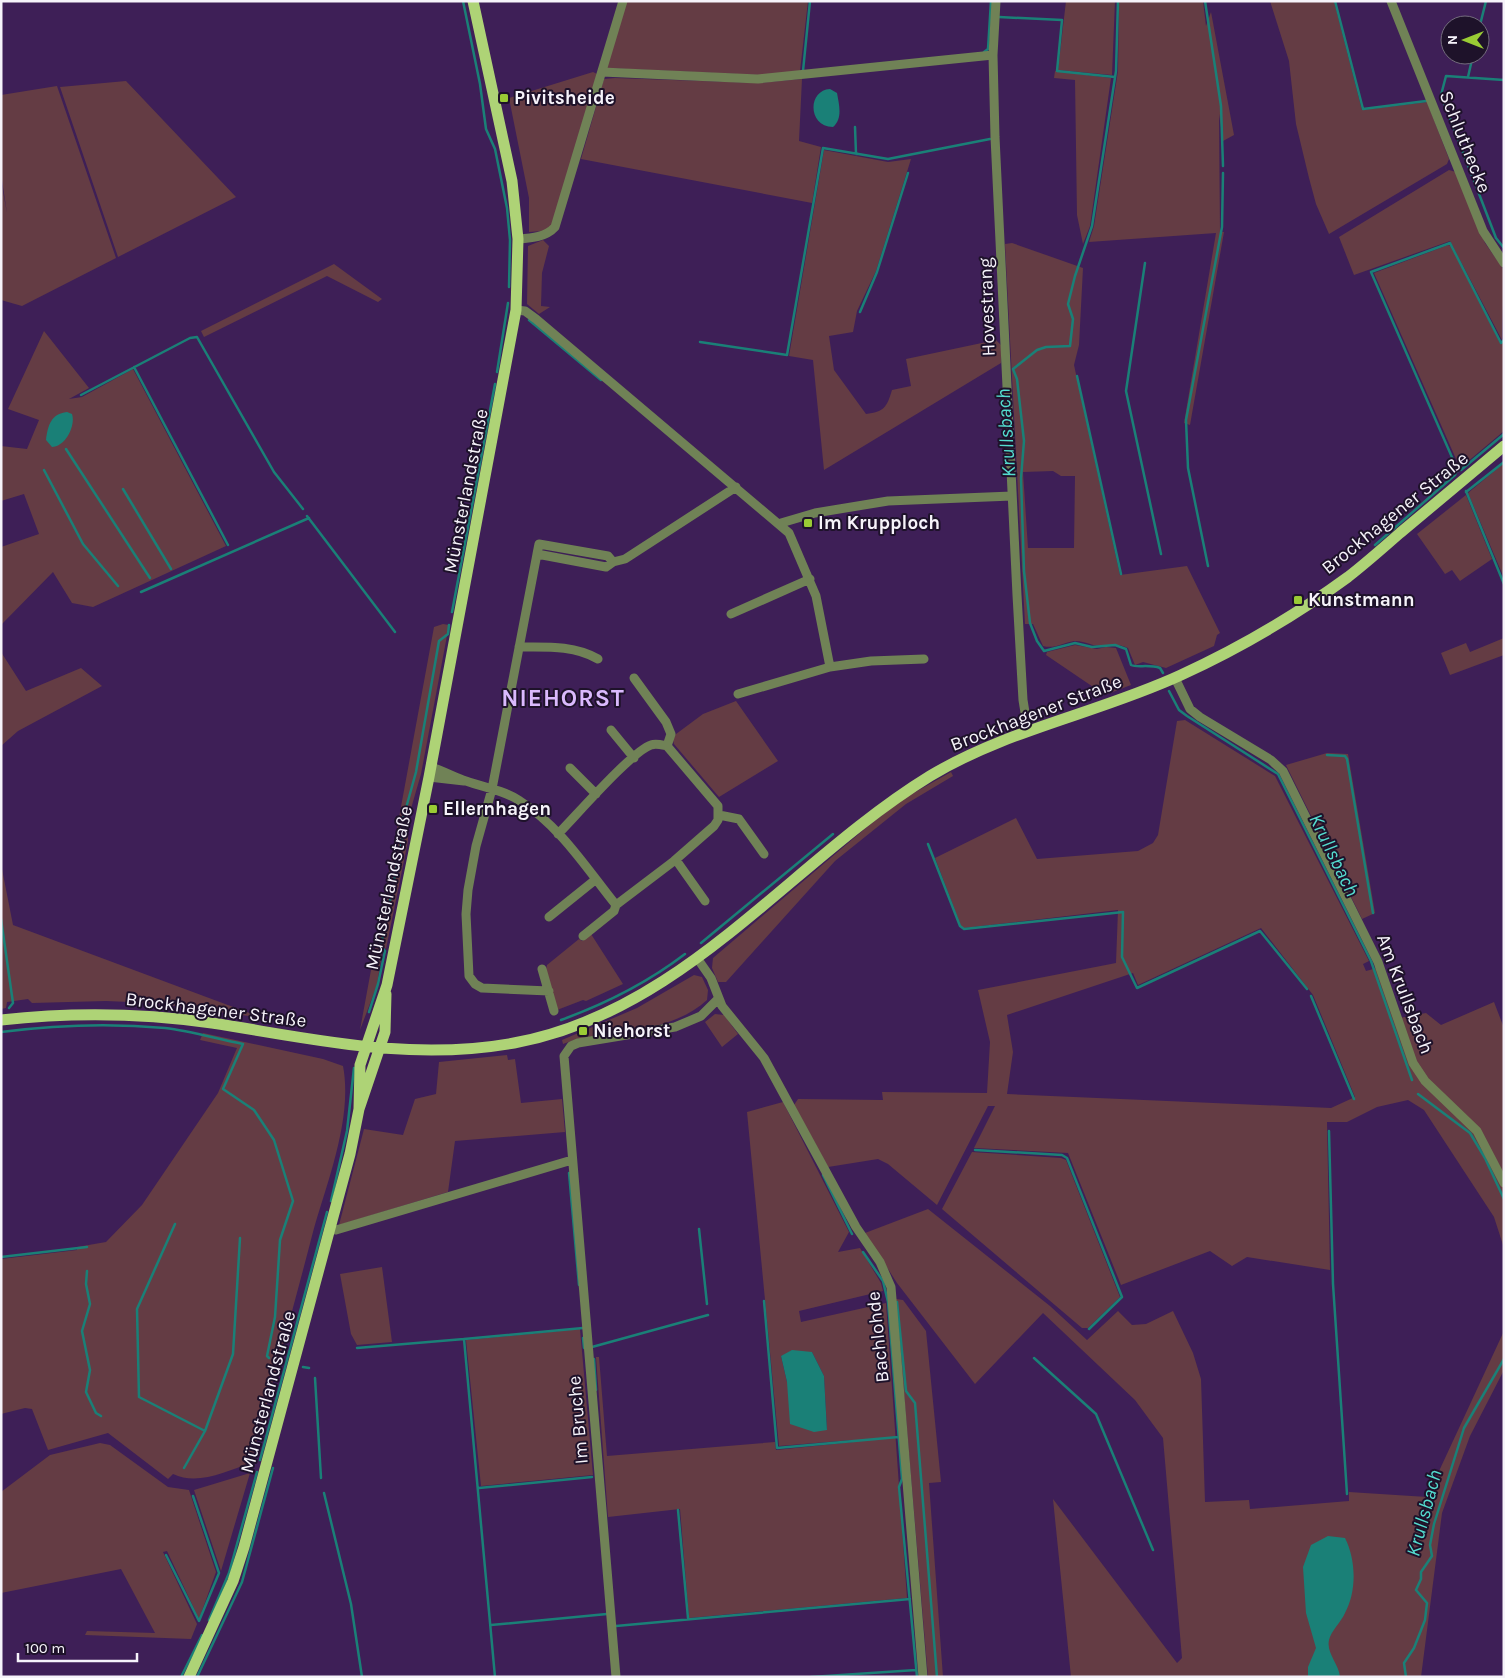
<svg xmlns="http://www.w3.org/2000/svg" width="1505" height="1678" viewBox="0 0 1505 1678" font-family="Karla,sans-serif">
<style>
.green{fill:#643c44;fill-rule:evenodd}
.water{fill:#1a8077}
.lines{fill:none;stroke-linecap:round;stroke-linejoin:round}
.stream{stroke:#1a8077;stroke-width:2.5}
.minor{stroke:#708256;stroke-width:9}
.major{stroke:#aed376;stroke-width:11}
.poi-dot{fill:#9acb35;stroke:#1e122a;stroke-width:2}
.labels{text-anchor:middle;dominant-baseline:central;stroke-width:4;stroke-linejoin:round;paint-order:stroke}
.poi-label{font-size:19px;font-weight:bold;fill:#f6f3fa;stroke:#1e122a;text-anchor:start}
.street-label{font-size:19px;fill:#f6f3fa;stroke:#1e122a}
.water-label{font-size:20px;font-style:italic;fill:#54dccf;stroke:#1e122a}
.district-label{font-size:24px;font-weight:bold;letter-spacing:1px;fill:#dab9fd;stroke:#1e122a}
</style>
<rect width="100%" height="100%" fill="#3e1f57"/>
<path class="green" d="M 627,1 L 808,1 L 800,71 L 759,75 L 606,68 Z
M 1066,1 L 1115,1 L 1112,75 L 1058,70 Z
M 1119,1 L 1203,1 L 1206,26 L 1211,12 L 1234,135 L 1223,141 L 1219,114 L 1220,232 L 1224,232 L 1190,425 L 1184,423 L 1216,233 L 1089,242 L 1094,226 L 1118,71 Z
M 1270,1 L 1334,1 L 1362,110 L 1427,102 L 1449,159 L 1447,164 L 1329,234 L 1316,204 L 1309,178 L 1296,124 L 1289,61 Z
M 1055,71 L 1111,78 L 1090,226 L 1083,244 L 1077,215 L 1075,80 L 1054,78 Z
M 593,72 L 597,74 L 553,225 L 543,231 L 529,232 L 529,198 L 509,98 Z
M 615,78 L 758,83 L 802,79 L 799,141 L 821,147 L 812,203 L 581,159 L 604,79 Z
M 126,81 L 236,197 L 118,257 L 60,87 Z
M 57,86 L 116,258 L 22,306 L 1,300 L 1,181 L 7,213 L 1,174 L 1,95 Z
M 824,150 L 888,162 L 911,159 L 876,271 L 857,311 L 853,332 L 829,336 L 834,370 L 866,414 C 884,412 887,407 892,390 L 911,386 L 906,359 L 996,340 L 1001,345 L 1001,363 L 824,470 L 813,360 L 789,356 Z
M 1449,170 L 1456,172 L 1485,243 L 1504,270 L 1502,340 L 1450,241 L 1354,275 L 1339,237 Z
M 543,240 L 549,246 L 542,273 L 541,306 L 550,307 L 539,314 L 527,304 L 528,246 Z
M 1012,243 L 1083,268 L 1079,345 L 1074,365 L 1120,575 L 1187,566 L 1220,633 L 1217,635 L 1214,646 L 1166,668 L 1143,662 L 1135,665 L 1128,648 C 1114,641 1104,648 1093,645 C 1087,643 1081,641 1074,641 C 1063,643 1054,649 1043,646 L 1033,624 L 1025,624 L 1005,244 ZM 1053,471 L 1061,476 L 1075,476 L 1074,548 L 1028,548 L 1023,472 Z
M 1448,245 L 1451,246 L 1500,343 L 1504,343 L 1504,431 L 1460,468 L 1374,273 Z
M 334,264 L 382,299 L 378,302 L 327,276 L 204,337 L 201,331 Z
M 44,331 L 89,388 L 69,399 L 82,397 L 133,369 L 226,546 L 93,607 L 72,603 L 53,572 L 1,625 L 1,547 L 39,534 L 24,494 L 1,501 L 1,446 L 27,449 L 39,420 L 8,409 Z
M 1504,463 L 1504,578 L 1468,493 Z
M 1466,495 L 1492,559 L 1460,581 L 1452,570 L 1445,574 L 1417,534 Z
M 443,624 L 449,625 L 421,774 L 408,819 L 408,841 L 386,949 L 383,946 L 377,985 L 360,1030 L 434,627 Z
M 1504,638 L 1504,655 L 1450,675 L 1441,653 L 1466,643 L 1470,652 Z
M 1075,645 L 1097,649 L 1106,647 L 1116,648 L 1131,685 L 1105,695 L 1046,655 L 1047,652 Z
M 1,652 L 26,691 L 81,668 L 102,686 L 18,731 L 1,746 Z
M 736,701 L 778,761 L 719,797 L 674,744 L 672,737 L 703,714 Z
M 1185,720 L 1275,776 L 1369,961 L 1363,964 L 1366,971 L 1377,968 L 1394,1019 L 1426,1013 L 1441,1025 L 1494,1002 L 1504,1028 L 1504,1248 L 1494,1217 L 1424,1110 L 1408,1100 L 1377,1107 L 1347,1122 L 1327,1122 L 1330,1270 L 1247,1257 L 1232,1266 L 1210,1251 L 1121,1285 L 1068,1153 L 974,1148 L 995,1106 L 988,1106 L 937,1205 L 888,1164 L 878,1159 L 828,1167 L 794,1105 L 798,1099 L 883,1100 L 882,1092 L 987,1093 L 990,1042 L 978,990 L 1116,963 L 1118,910 L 964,928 L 961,926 L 935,858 L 1016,818 L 1037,859 L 1138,851 L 1153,843 L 1158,835 L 1177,721 ZM 1261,928 L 1313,995 L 1355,1097 L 1331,1108 L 1007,1094 L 1013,1052 L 1007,1015 L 1133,973 L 1138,985 Z
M 1327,753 L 1348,754 L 1375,913 L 1362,919 L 1286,765 Z
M 951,772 L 953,776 L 906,804 L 835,861 L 726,982 L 718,982 L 712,968 L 713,958 L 867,827 L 903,799 Z
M 1,864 L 13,925 L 263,1018 L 153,1003 L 106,1001 L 32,1003 L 28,999 L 7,1002 L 6,1008 L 1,1009 Z
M 591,934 L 623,984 L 586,1001 L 583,1000 L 557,1010 L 546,970 L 547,965 L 579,939 L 582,941 Z
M 694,975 L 702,977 L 708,990 L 707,1000 C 673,1031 621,1031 577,1039 L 563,1044 L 562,1040 L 637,1008 Z
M 715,1014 L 724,1015 L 738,1034 L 722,1047 L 705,1022 Z
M 203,1033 L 323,1059 L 343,1066 C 353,1118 327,1182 313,1232 C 293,1309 272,1386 251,1463 C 226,1471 198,1486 173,1474 L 168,1479 L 108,1433 L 48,1450 L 32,1409 L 25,1408 L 1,1414 L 1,1259 L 77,1250 L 77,1247 L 106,1242 L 142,1205 L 218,1093 L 237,1048 L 200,1040 Z
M 507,1055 L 508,1060 L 515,1059 L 521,1103 L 562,1099 L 565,1132 L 455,1141 L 448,1192 L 339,1225 L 364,1129 L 403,1135 L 415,1099 L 436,1094 L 439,1062 Z
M 783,1102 L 849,1232 L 838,1252 L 860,1248 L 881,1283 L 883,1291 L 799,1311 L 801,1322 L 886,1303 L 907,1598 L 689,1618 L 680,1509 L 608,1517 L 596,1357 L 599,1357 L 607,1456 L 775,1442 L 776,1450 L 853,1442 L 852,1440 L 779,1446 L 747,1112 ZM 812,1352 L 824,1376 L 827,1430 L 787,1382 L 781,1356 Z
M 972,1152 L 1061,1158 L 1066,1160 L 1120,1297 L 1088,1328 L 1082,1328 L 942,1209 Z
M 928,1209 L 1050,1306 L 1087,1340 L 1118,1311 L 1132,1325 L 1146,1324 L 1173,1311 L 1193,1353 L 1201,1379 L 1205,1502 L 1249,1500 L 1250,1509 L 1349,1501 L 1349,1492 L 1427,1497 L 1504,1331 L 1504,1370 L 1470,1436 L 1442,1513 L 1421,1677 L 1071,1677 L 1053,1499 L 1177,1663 L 1182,1658 L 1163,1438 L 1135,1400 L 1043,1313 L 975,1384 L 897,1283 L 865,1233 Z
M 382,1267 L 392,1342 L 357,1345 L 351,1334 L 340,1274 Z
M 896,1299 L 903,1300 L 926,1331 L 941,1482 L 929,1483 L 943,1677 L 928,1677 Z
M 580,1329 L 593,1475 L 481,1486 L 466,1340 Z
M 100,1443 L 110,1445 L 168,1487 L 189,1490 L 216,1572 L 199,1619 L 167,1551 L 163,1552 L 197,1624 L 191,1639 L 85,1635 L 87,1631 L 155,1633 L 121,1569 L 1,1593 L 1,1492 L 50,1455 Z
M 250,1473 L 221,1571 L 194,1490 Z"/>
<path class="water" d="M 830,89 L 837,93 C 839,105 843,118 833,127 C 807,126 808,90 830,89 Z
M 67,412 L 72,414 C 76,426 65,447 52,447 L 46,440 C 48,425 51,414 67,412 Z
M 792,1350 L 812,1352 L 824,1376 L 827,1430 L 814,1432 L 790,1424 L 787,1382 L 781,1356 Z
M 1328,1536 L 1345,1538 C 1356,1560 1357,1591 1345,1613 C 1341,1622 1331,1631 1329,1640 C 1326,1653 1339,1664 1340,1677 L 1308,1677 L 1308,1667 L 1316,1648 L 1306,1613 L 1303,1567 L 1311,1545 Z"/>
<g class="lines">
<path class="stream" d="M 463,1 L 480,84 L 486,129 L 495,149 L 507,208 L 510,240 L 509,287
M 1118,1 L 1116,71 L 1092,226 L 1075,276 L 1068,304 L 1073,319 L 1070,346 L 1046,347 L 1037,350 L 1013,369 L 1017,379 L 1024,441 L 1021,478 L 1024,571 L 1030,623 L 1037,641 L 1044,651 L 1075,643 L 1092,647 L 1115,645 L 1126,649 L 1131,665 C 1137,668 1149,664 1160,668 L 1163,673
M 1205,1 L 1221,106 L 1223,166
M 1335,1 L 1363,109 L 1426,101
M 999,17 L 1062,20 L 1057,71 L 1115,77
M 1480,25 L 1486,1
M 984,52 L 988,49 L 991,1
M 803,71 L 810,1
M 1468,77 L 1473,55
M 1504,80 L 1446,76 L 1441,95 L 1496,238 L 1504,248
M 855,127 L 856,154
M 1145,263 L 1126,391 L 1161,554
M 860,312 L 877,272 L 908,173
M 529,320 L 601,380
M 700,342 L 787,355 L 823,148 L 888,159 L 990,139
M 134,367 L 228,545
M 497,372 L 508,303
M 1077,376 L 1121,574
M 81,395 L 190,338 L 197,337 L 274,472 L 303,509
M 66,449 L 150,578
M 44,470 L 83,544 L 118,586
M 1458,471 L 1371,272 L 1450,243 L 1501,343 L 1504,340
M 123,489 L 171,569
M 1466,491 L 1504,584
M 1466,492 L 1504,462
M 307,516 L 395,632
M 1375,545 L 1455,475 L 1457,469 L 1461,470 L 1504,434
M 1208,566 L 1188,468 L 1186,420 L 1222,227 L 1223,173
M 141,592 L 309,518
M 452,612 L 495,384
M 1169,691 L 1179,710 L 1187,716 L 1278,774 L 1371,961 L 1412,1080
M 1327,755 L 1345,756 L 1347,759 L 1373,913
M 928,844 L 960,926 L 964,929 L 1123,912 L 1122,957 L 1137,988 L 1260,931 L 1307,989
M 1,919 L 13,1003 L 9,1008
M 701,943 L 833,834
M 1311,996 L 1354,1099
M 369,1012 L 378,984 L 385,951 L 381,946 L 402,840 L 403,819 L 416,772 L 439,641 L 448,634 L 449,625
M 561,1020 C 605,1004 647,983 685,954
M 1,1032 C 55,1025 111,1023 165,1028 C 191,1031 217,1039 243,1044 L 223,1089 L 254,1110 L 274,1140 L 293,1201 L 280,1240 L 275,1317 L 267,1356 L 269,1358
M 1418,1094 L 1470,1133 L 1485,1158 L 1504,1199
M 1329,1131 L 1333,1284 L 1347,1494
M 975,1150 L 1062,1155 L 1067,1158 L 1122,1297 L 1089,1329
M 569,1173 L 579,1285
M 823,1175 L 852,1234
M 331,1201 L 347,1131 L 354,1068
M 175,1224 L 137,1309 L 139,1397 L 205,1431
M 699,1229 L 707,1304
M 863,1252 L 883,1281 L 888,1302 L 902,1479 L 899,1487 L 917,1677
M 1,1257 L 87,1247
M 87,1271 L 86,1284 L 90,1304 L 82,1331 L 90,1370 L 86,1392 L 96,1413 L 101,1416
M 764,1301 L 777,1448 L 898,1437
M 897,1302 L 906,1391 L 915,1403 L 937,1677
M 583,1338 L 584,1348
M 592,1347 L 708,1315
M 357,1348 L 464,1339
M 1034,1358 L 1096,1414 L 1153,1550
M 594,1359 L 596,1390
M 303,1367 L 309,1368
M 315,1378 L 321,1478
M 260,1460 L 327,1212
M 184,1468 L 205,1431 L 233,1354 L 240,1238
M 479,1488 L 592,1477
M 324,1493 L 351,1604 L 362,1677
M 678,1510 L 688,1618
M 166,1555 L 199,1621 L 219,1573 L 193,1496
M 209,1620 L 229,1573 L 257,1472
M 491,1625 L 607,1614
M 616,1626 L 910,1599
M 181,1677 L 202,1635
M 197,1677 L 242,1582 L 273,1468
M 495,1677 L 464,1339 L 583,1328
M 811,1677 L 916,1670
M 1406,1677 L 1404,1663 L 1414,1648 L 1425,1620 L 1427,1603 L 1416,1590 L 1421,1579 L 1421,1572 L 1432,1556 L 1430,1545 L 1434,1524 L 1464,1428 L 1504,1359"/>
<path class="minor" d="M 996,1 L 993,55 L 995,137 L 1017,595 L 1023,700 L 1028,731
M 1391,1 L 1483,231 L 1504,263
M 602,72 L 758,79 L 993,55
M 518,239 C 532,238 546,237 555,227 L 623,1
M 516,310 L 525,311 L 536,319 L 789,533 L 816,596 L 830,667
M 781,523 L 815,513 L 888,501 L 1012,496
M 537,554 L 539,544 L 608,556 L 613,562 L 606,567 L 537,554 L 492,789 L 476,846 L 468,890 L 466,914 L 469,976 L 475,984 L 482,988 L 549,991
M 613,562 L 625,559 L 736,487
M 731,614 L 810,579
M 519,647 C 546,647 574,645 598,659
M 634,678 L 666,722 L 671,734 L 667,746
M 1175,678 L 1190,709 L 1200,717 L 1271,760 L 1283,771 L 1378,962 L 1413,1063 L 1425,1081 L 1477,1131 L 1504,1183
M 738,694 L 830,667 L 871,661 L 924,659
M 611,730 L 634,758
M 431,767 C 444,771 454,777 466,781 C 485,788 504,790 520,801 C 560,826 587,869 616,905
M 570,768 L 596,794
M 429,777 L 464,781
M 719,815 L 739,819 L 764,854
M 558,834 C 575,817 632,751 651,745 C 656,743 662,745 667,746 L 718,806 L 718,820 L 714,826 L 674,861 L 616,905 L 614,911 L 583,936
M 676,860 L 705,901
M 549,917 L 595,880
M 697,958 L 711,978 L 722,1006 L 764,1058 L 856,1227 L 880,1262 L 891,1287 L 923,1677
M 542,969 L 554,1011
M 329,1229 L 336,1230 L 572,1160
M 616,1677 L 564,1056 L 571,1046 L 578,1043 L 675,1027 L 701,1016 L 718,999"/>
<path class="major" d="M 1,1020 C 72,1012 142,1013 212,1023 C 315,1039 410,1062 514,1043 C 684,1012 790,862 930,776 C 1008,729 1099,713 1181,675 C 1240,648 1296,615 1348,577 C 1366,563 1383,548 1400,533 C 1435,504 1469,475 1504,446
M 359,1109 L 360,1065 L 387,985 L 429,777 L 516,310 L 518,239 L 512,181 L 473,1
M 189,1677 L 233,1581 L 244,1547 L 350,1154 L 359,1109 L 385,1032 L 386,994"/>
</g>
<g class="poi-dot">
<rect x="499" y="93" width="10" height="10" rx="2.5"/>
<rect x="803" y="518" width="10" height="10" rx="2.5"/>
<rect x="1293" y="595" width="10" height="10" rx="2.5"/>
<rect x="428" y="804" width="10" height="10" rx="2.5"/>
<rect x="578" y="1026" width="10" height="10" rx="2.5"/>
</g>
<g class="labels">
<g class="poi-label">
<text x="514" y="98">Pivitsheide</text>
<text x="818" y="523">Im Krupploch</text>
<text x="1308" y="600">Kunstmann</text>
<text x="443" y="809">Ellernhagen</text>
<text x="593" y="1031">Niehorst</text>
</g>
<g class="street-label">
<text transform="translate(1465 142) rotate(68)">Schluthecke</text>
<text transform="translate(987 307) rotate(-92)">Hovestrang</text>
<text transform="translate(466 491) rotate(-79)">Münsterlandstraße</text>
<text transform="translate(1395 513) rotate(-39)">Brockhagener Straße</text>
<text transform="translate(1036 713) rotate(-21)">Brockhagener Straße</text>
<text transform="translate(389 888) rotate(-78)">Münsterlandstraße</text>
<text transform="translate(1405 994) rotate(69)">Am Krullsbach</text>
<text transform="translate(216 1010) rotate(7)">Brockhagener Straße</text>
<text transform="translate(878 1337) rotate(-96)">Bachlohde</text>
<text transform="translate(268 1392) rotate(-75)">Münsterlandstraße</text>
<text transform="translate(578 1420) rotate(-95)">Im Bruche</text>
</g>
<g class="water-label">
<text transform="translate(1006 433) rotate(-94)">Krullsbach</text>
<text transform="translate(1334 855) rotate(64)">Krullsbach</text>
<text transform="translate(1424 1513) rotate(-75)">Krullsbach</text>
</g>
<g class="district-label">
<text x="563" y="698">NIEHORST</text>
</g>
</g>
<rect width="1505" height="1678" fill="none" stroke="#f6f3fa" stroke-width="5"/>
<g transform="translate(1465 40) rotate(270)"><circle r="24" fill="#1e122a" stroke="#746c7d"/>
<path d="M0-4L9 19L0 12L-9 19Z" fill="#9acb35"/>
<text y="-8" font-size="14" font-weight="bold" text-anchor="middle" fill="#f6f3fa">N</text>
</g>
<path d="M18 1653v8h119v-8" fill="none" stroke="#f6f3fa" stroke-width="2.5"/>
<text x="25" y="1653" font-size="15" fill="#f6f3fa" stroke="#1e122a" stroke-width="4" paint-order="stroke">100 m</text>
</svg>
